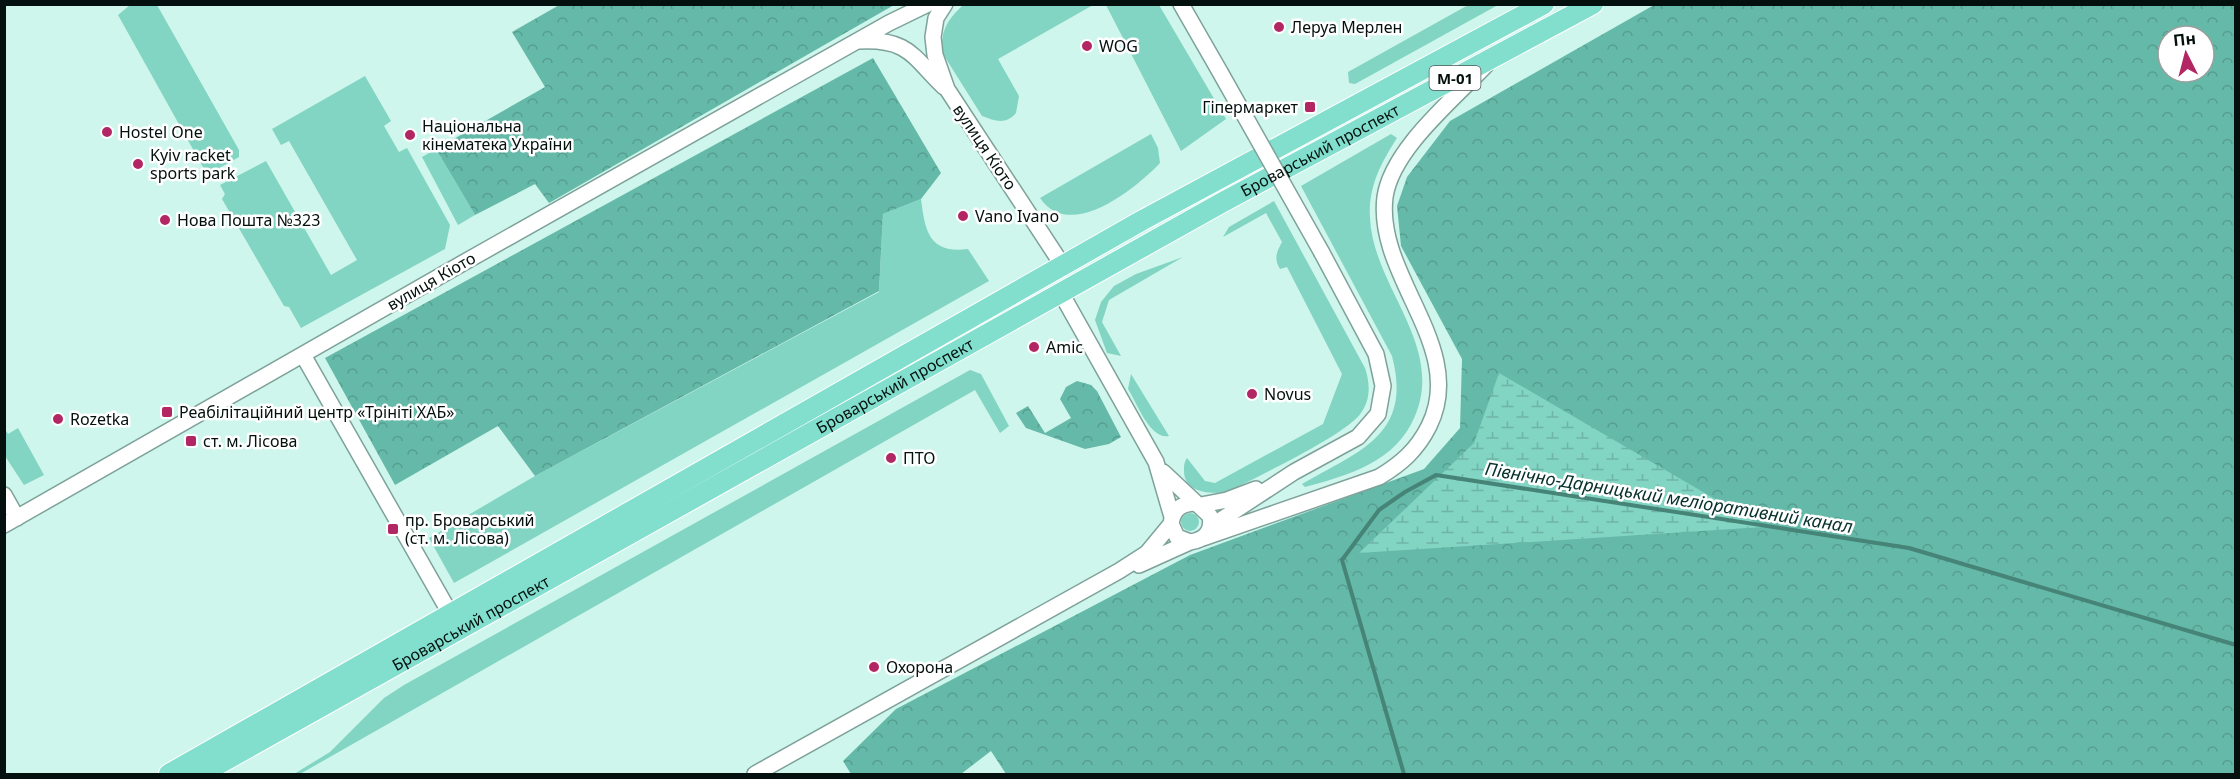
<svg xmlns="http://www.w3.org/2000/svg" width="2240" height="779" viewBox="0 0 2240 779" font-family="'Noto Sans',sans-serif">
<style>
.grass{fill:#82d4c3}
.forest{fill:url(#forest-crowns);fill-rule:evenodd}
.wetland{fill:url(#wetland-marsh)}
.lines{fill:none;stroke-linecap:round;stroke-linejoin:round}
.stream{stroke:#458477;stroke-width:4}
.tertiary-casing{stroke:#7ea29a;stroke-width:18}
.trunk-casing{stroke:#fff;stroke-width:22}
.tertiary{stroke:#fff;stroke-width:15}
.trunk{stroke:#82dfce;stroke-width:20}
.tertiary-bridge-casing{stroke:#7ea29a;stroke-width:18;stroke-linecap:butt}
.tertiary-bridge{stroke:#fff;stroke-width:15}
.poi-dot{fill:#b22763;stroke:#fff;stroke-width:2}
.labels{text-anchor:middle;dominant-baseline:central;stroke-width:5;stroke-linejoin:round;paint-order:stroke}
.shield{fill:#fff;stroke:#4f5856;stroke-width:1.5}
.shield-label{font-size:15px;font-weight:bold;fill:#03100d}
.poi-label{font-size:16px;fill:#03100d;stroke:#fff;text-anchor:start}
.street-label{font-size:16px;fill:#03100d;stroke:#fff}
.water-label{font-size:18px;font-style:italic;fill:#07312b;stroke:#fff}
</style>
<defs>
<pattern id="forest-crowns" width="20" height="18" patternUnits="userSpaceOnUse" patternTransform="scale(1.5)"><rect width="20" height="18" fill="#65b9a8"/><path d="M2 6a3 3 0 1 1 6 0M12 15a3 3 0 1 1 6 0" fill="none" stroke="#569e8f"/></pattern>
<pattern id="wetland-marsh" width="20" height="14" patternUnits="userSpaceOnUse" patternTransform="scale(1.5)"><rect width="20" height="14" fill="#82d4c3"/><path d="M1 5h8M5 5V1M11 12h8M15 12V8" fill="none" stroke="#6fb5a6"/></pattern>
</defs>
<rect width="100%" height="100%" fill="#cff6ed"/>
<path class="grass" d="M 1470,4 L 1498,5 L 1355,84 L 1349,83 L 1348,72 Z
M 130,5 L 157,5 L 239,150 L 239,157 L 212,172 L 204,169 L 118,15 Z
M 963,5 L 1093,5 L 998,59 L 1019,96 L 1016,113 C 1006,125 995,121 982,116 L 943,54 C 939,32 948,19 963,5 Z
M 1106,5 L 1159,5 L 1226,119 L 1181,151 Z
M 365,76 L 391,121 L 384,126 L 399,152 L 407,148 L 450,225 L 445,249 L 301,328 L 289,307 L 284,306 L 222,199 L 225,194 L 220,185 L 266,161 L 331,275 L 357,260 L 289,141 L 281,145 L 272,129 Z
M 1151,134 L 1158,148 L 1160,163 C 1135,189 1070,242 1040,198 Z
M 1391,134 L 1397,138 C 1381,163 1368,187 1370,218 C 1373,287 1445,345 1415,416 C 1396,462 1349,475 1305,487 L 1302,484 C 1359,451 1413,435 1392,356 L 1301,186 Z
M 436,149 L 475,215 L 458,225 L 422,157 Z
M 921,199 C 925,231 929,254 968,249 L 989,281 L 454,583 L 429,538 L 535,476 L 879,292 L 883,214 Z
M 1274,201 L 1365,368 C 1370,383 1371,399 1361,413 C 1346,435 1258,476 1230,491 C 1214,495 1184,494 1184,471 C 1184,465 1184,463 1187,458 L 1205,481 L 1215,483 L 1323,424 L 1342,374 L 1287,267 L 1280,269 C 1274,259 1276,253 1282,242 L 1266,213 L 1223,237 L 1229,227 Z
M 1183,257 L 1109,300 L 1102,322 L 1121,356 L 1107,353 L 1095,320 L 1101,302 L 1114,286 L 1136,274 Z
M 970,370 L 981,374 L 1009,426 L 1000,433 L 975,390 L 300,774 L 294,774 L 330,752 L 384,698 L 404,685 Z
M 1131,374 L 1169,436 C 1150,440 1137,403 1128,389 Z
M 18,428 L 44,475 L 24,485 L 5,456 L 5,429 L 8,434 Z
M1181 522a9 9 0 1 1 18 0a9 9 0 1 1-18 0Z"/>
<path class="forest" d="M 561,4 L 894,4 L 894,5 L 549,203 L 535,184 L 475,215 L 436,149 L 545,87 L 512,32 Z
M 1654,5 L 2235,5 L 2235,774 L 1006,774 L 991,751 L 961,774 L 851,774 L 843,761 L 896,709 L 1190,555 L 1424,469 L 1460,428 L 1462,359 L 1401,246 L 1397,206 L 1407,177 L 1450,121 ZM 2168,36 L 2204,36 L 2204,72 L 2168,72 Z
M 873,58 L 941,173 L 921,199 L 883,214 L 879,291 L 535,476 L 498,426 L 395,485 L 325,358 Z
M 1077,381 L 1091,385 L 1097,391 L 1121,437 L 1109,444 L 1085,449 L 1026,428 L 1016,413 L 1028,406 L 1045,433 L 1071,418 L 1060,399 L 1066,387 Z"/>
<path class="wetland" d="M 1499,373 L 1763,527 L 1359,553 L 1474,443 Z"/>
<g class="lines">
<path class="stream" d="M 1404,774 L 1342,560 L 1379,510 L 1405,492 L 1436,475 L 1909,548 L 2236,645"/>
<defs>
<path id="tertiary" d="M 945,4 L 936,18 L 933,37 L 935,55 L 947,89 L 1063,266
M 1181,4 L 1220,72
M 860,41 C 909,39 912,56 944,87
M 1061,293 L 1156,462 L 1172,517
M 303,355 L 451,615
M 1163,472 L 1210,516 C 1213,531 1205,540 1190,542 L 1177,537 L 1171,524 C 1173,510 1180,504 1194,503
M 4,495 L 17,518
M 1201,505 L 1227,500 L 1256,489
M 4,525 L 470,259 L 889,23 L 928,4
M 1210,527 L 1294,472 L 1358,437 L 1378,414 L 1383,386 L 1376,354 L 1322,253
M 1203,538 L 1379,477 C 1401,464 1417,450 1429,426 C 1468,347 1375,277 1385,197 C 1392,149 1454,99 1486,65
M 1139,565 L 1190,542
M 755,774 L 1119,571 L 1147,553 L 1171,524"/>
<g id="trunk">
<path d="M 169,774 L 1141,221 L 1544,4"/>
<path id="s1" d="M 201,774 L 1223,202 L 1593,4"/>
</g>
</defs>
<use href="#tertiary" class="tertiary-casing"/>
<use href="#trunk" class="trunk-casing"/>
<use href="#tertiary" class="tertiary"/>
<use href="#trunk" class="trunk"/>
<defs>
<path id="tertiary-bridge" d="M 1220,72 L 1322,253"/>
</defs>
<use href="#tertiary-bridge" class="tertiary-bridge-casing"/>
<use href="#tertiary-bridge" class="tertiary-bridge"/>
</g>
<g class="poi-dot">
<circle cx="1279" cy="27" r="6"/>
<circle cx="1087" cy="46" r="6"/>
<rect x="1304" y="101" width="12" height="12" rx="3"/>
<circle cx="107" cy="132" r="6"/>
<circle cx="410" cy="135" r="6"/>
<circle cx="138" cy="164" r="6"/>
<circle cx="963" cy="216" r="6"/>
<circle cx="165" cy="220" r="6"/>
<circle cx="1034" cy="347" r="6"/>
<circle cx="1252" cy="394" r="6"/>
<rect x="161" y="406" width="12" height="12" rx="3"/>
<circle cx="58" cy="419" r="6"/>
<rect x="185" y="435" width="12" height="12" rx="3"/>
<circle cx="891" cy="458" r="6"/>
<rect x="387" y="523" width="12" height="12" rx="3"/>
<circle cx="874" cy="667" r="6"/>
</g>
<g class="labels">
<rect class="shield" x="1429.5" y="66" width="51" height="24" rx="4.5"/>
<g class="shield-label">
<text x="1455" y="78">М-01</text>
</g>
<g class="poi-label">
<text x="1291" y="27">Леруа Мерлен</text>
<text x="1099" y="46">WOG</text>
<text x="1298" y="107" text-anchor="end">Гіпермаркет</text>
<text x="422" y="126">Національна<tspan x="422" dy="18">кінематека України</tspan></text>
<text x="119" y="132">Hostel One</text>
<text x="150" y="155">Kyiv racket<tspan x="150" dy="18">sports park</tspan></text>
<text x="975" y="216">Vano Ivano</text>
<text x="177" y="220">Нова Пошта №323</text>
<text x="1046" y="347">Amic</text>
<text x="1264" y="394">Novus</text>
<text x="179" y="412">Реабілітаційний центр «Трініті ХАБ»</text>
<text x="70" y="419">Rozetka</text>
<text x="203" y="441">ст. м. Лісова</text>
<text x="903" y="458">ПТО</text>
<text x="405" y="520">пр. Броварський<tspan x="405" dy="18">(ст. м. Лісова)</tspan></text>
<text x="886" y="667">Охорона</text>
</g>
<g class="street-label">
<text transform="translate(985 147) rotate(56)">вулиця Кіото</text>
<text stroke="none"><textPath href="#s1" startOffset="1281">Броварський проспект</textPath></text>
<text transform="translate(431 281) rotate(-30)">вулиця Кіото</text>
<text stroke="none"><textPath href="#s1" startOffset="795">Броварський проспект</textPath></text>
<text stroke="none"><textPath href="#s1" startOffset="309">Броварський проспект</textPath></text>
</g>
<g class="water-label">
<text transform="translate(1669 497) rotate(9)">Північно-Дарницький меліоративний канал</text>
</g>
</g>
<rect width="2240" height="779" fill="none" stroke="#03100d" stroke-width="12"/>
<g transform="translate(2186 54) rotate(354)"><circle r="28" fill="#ffffff" stroke="#9a9f9e" stroke-width="1.5"/>
<path d="M0-4.5L10 22L0 15L-10 22Z" fill="#b22763"/>
<text y="-9" font-size="16" font-weight="bold" text-anchor="middle" fill="#03100d">Пн</text>
</g>
</svg>
